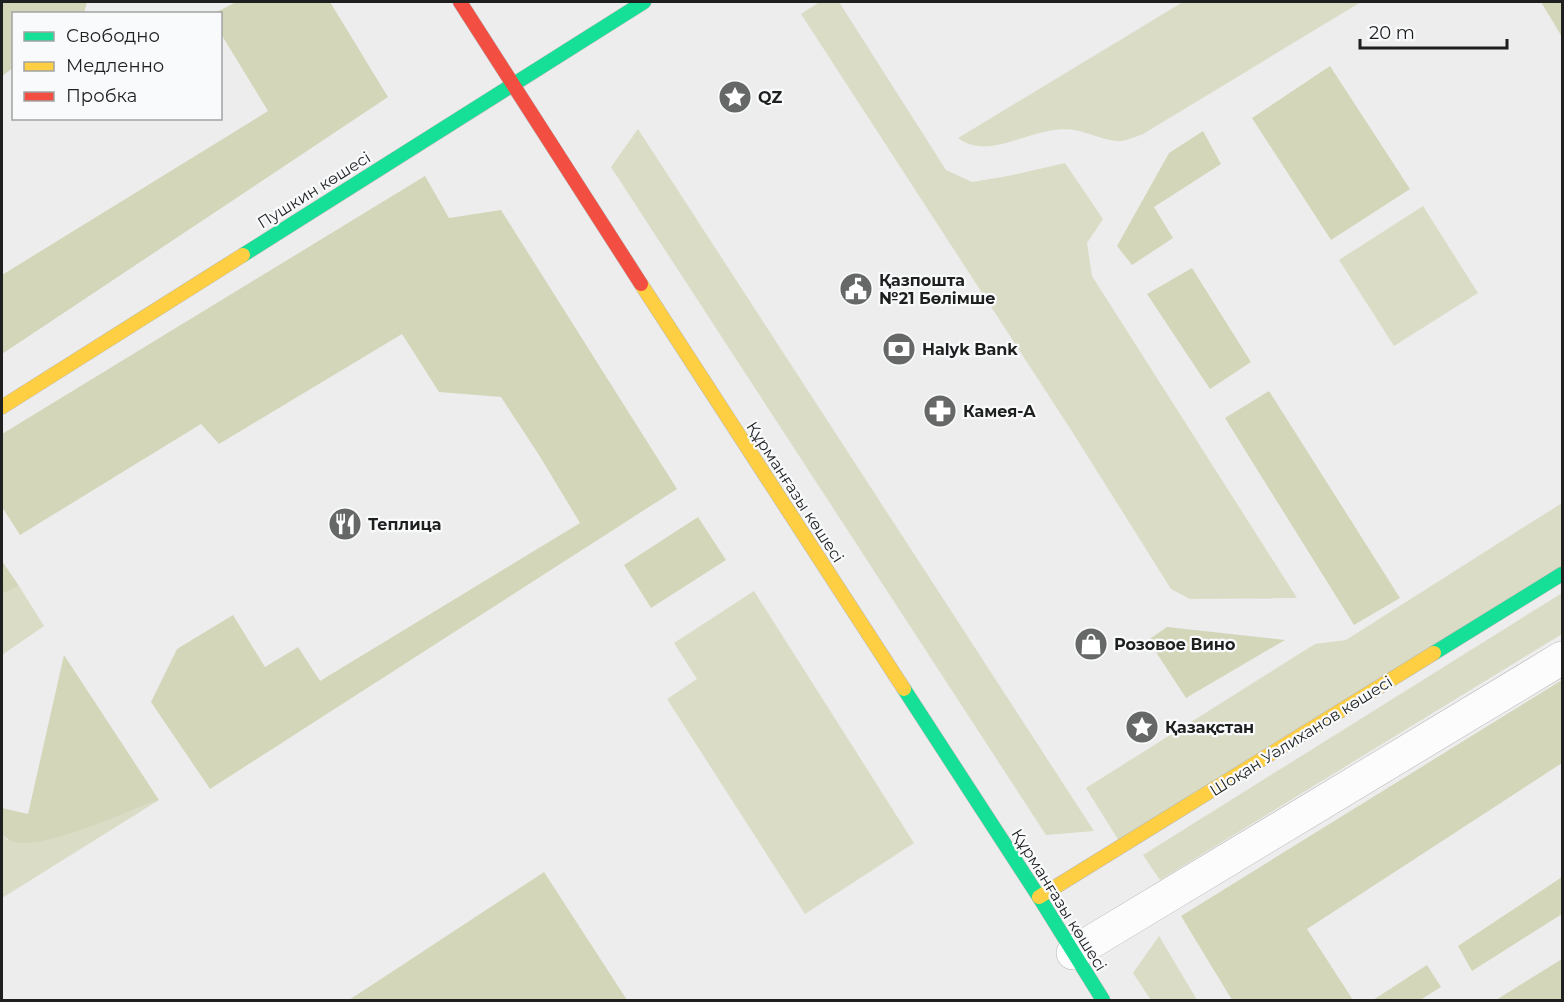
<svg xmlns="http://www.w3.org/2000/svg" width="1564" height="1002" viewBox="0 0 1564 1002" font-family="Montserrat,sans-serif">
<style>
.green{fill:#dadcc6}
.forest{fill:#d4d6b9}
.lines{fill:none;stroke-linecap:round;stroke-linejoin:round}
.street-casing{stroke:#b6b6b6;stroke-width:34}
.fast-casing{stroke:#b6b6b6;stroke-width:15}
.slow-casing{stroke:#b6b6b6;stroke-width:15}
.jam-casing{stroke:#b6b6b6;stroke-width:15}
.street{stroke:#fcfcfc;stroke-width:33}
.fast{stroke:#16e098;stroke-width:14}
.slow{stroke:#ffcf43;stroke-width:14}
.jam{stroke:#f24e42;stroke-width:14}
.labels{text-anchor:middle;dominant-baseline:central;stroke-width:4.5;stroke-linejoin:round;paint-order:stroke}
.poi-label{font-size:16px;font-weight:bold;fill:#1e1f1f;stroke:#f9fafb;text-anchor:start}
.street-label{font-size:16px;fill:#1e1f1f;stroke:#f9fafb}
</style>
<rect width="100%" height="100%" fill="#ededed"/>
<path class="green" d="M 820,2 L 839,2 L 946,170 L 972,182 L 1008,176 L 1065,163 L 1103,219 L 1087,243 L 1092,276 L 1297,598 L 1190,599 L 1171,589 L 1073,433 L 801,14 Z
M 1183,2 L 1361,2 L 1143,134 C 1135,137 1124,142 1116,141 C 1089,137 1078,125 1048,131 C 1019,136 985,158 958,138 Z
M 638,129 L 1094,831 L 1046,835 L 611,167 Z
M 1423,206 L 1478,293 L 1394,346 L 1339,260 Z
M 1562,503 L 1562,574 L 1122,846 L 1086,788 L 1315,644 L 1346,640 Z
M 19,586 L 44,626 L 2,655 L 2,594 Z
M 754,591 L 914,843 L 805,914 L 667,699 L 697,679 L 674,643 Z
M 1562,593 L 1562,634 L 1160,880 L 1143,855 Z
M 159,800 L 2,898 L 2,834 L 7,840 L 87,827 Z
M 1159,936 L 1197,1000 L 1151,1000 L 1133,973 Z"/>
<path class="forest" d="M 2,2 L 87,2 L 84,13 L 14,14 L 13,68 L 2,76 Z
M 236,2 L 330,2 L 388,97 L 2,354 L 2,275 L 268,111 L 221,34 L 220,14 L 215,13 Z
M 1541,2 L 1562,2 L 1562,37 Z
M 1330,66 L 1410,189 L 1331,240 L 1252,118 Z
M 1203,131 L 1221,164 L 1154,207 L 1173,238 L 1132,265 L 1117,246 L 1169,153 Z
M 425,176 L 449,218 L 501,210 L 677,489 L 210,789 L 151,702 L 177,649 L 233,615 L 265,667 L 298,647 L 320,681 L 580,523 L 539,455 L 501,397 L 439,392 L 402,334 L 219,444 L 201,424 L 20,535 L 2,507 L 2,434 Z
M 1192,268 L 1251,362 L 1210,389 L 1147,294 Z
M 1269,391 L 1400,598 L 1354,625 L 1225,418 Z
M 698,517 L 726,560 L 651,608 L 624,565 Z
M 2,561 L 19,586 L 2,594 Z
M 1167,627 L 1285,640 L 1186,698 L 1148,640 Z
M 64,655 L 159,800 C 122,813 59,843 22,843 C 14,843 7,840 2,834 L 2,808 L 28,814 Z
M 1562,680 L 1562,763 L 1307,929 L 1353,1000 L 1232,1000 L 1181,916 Z
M 544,872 L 627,1000 L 349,1000 Z
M 1562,877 L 1562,914 L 1472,971 L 1458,946 Z
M 1562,959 L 1562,1000 L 1496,1000 Z
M 1427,965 L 1441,987 L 1420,1000 L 1373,1000 Z"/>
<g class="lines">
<defs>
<path id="street" d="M 1073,953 L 1562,658"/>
<path id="fast" d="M 243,255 L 644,2
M 1434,653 L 1562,574
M 904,689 L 1039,897 L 1103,1000"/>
<path id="slow" d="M 641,284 L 904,689
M 2,407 L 243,255
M 1039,897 L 1434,653"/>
<path id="jam" d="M 460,2 L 641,284"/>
</defs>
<use href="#street" class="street-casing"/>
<use href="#fast" class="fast-casing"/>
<use href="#slow" class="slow-casing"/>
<use href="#jam" class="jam-casing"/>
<use href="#street" class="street"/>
<use href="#fast" class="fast"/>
<use href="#slow" class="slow"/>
<use href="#jam" class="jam"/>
</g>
<defs>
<symbol id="sight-disc" viewBox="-11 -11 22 22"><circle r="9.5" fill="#666767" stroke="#f9fafb"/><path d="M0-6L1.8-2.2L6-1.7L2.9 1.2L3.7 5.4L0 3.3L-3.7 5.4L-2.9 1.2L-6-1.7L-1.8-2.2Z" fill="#fff"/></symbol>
<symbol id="civic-disc" viewBox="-11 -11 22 22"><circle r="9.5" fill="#666767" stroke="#f9fafb"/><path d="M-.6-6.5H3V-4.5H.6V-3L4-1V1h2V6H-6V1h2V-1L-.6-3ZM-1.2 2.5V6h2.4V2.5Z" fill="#fff"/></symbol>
<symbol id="bank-disc" viewBox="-11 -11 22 22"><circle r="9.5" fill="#666767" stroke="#f9fafb"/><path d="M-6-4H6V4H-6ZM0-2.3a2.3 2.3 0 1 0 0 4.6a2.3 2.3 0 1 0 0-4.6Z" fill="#fff"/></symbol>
<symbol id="pharmacy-disc" viewBox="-11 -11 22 22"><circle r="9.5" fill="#666767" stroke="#f9fafb"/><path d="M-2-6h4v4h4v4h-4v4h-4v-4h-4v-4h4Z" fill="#fff"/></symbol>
<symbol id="restaurant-disc" viewBox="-11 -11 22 22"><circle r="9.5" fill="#666767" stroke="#f9fafb"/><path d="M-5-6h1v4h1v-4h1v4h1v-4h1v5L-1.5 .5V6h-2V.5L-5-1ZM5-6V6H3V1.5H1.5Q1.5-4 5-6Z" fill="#fff"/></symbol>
<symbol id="shop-disc" viewBox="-11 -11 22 22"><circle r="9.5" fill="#666767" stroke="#f9fafb"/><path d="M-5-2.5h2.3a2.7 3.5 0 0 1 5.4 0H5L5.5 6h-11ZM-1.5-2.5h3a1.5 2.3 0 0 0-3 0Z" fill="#fff"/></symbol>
</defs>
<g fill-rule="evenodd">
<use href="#sight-disc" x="716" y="78" width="38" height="38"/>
<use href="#civic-disc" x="837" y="270" width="38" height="38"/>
<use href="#bank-disc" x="880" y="330" width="38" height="38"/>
<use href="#pharmacy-disc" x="921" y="392" width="38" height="38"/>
<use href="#restaurant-disc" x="326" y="505" width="38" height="38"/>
<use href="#shop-disc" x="1072" y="625" width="38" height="38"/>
<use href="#sight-disc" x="1123" y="708" width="38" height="38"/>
</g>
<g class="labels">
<g class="poi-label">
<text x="758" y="97">QZ</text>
<text x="879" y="280">Қазпошта<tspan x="879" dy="18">№21 Бөлімше</tspan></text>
<text x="922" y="349">Halyk Bank</text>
<text x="963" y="411">Камея-А</text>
<text x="368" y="524">Теплица</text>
<text x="1114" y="644">Розовое Вино</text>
<text x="1165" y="727">Қазақстан</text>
</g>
<g class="street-label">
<text transform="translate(314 190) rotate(-32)">Пушкин көшесі</text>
<text transform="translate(795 492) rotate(57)">Құрманғазы көшесі</text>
<text transform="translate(1301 736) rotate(-32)">Шоқан Уәлиханов көшесі</text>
<text transform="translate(1059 900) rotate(58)">Құрманғазы көшесі</text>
</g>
</g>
<rect width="1564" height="1002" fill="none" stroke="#1e1f1f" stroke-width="6"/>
<rect x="12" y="12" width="210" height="108" fill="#f9fafb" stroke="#a1a2a3" stroke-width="1.5"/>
<rect x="24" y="32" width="30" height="9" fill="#16e098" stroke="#a1a2a3" stroke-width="1.5"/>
<text x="66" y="42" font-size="18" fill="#1e1f1f">Свободно</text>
<rect x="24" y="62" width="30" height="9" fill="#ffcf43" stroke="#a1a2a3" stroke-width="1.5"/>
<text x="66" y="72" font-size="18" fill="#1e1f1f">Медленно</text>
<rect x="24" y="92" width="30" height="9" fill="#f24e42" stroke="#a1a2a3" stroke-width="1.5"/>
<text x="66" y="102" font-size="18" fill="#1e1f1f">Пробка</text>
<path d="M1360 39v9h147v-9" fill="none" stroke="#1e1f1f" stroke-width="3"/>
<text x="1369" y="39" font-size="18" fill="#1e1f1f" stroke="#f9fafb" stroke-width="4.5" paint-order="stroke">20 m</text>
</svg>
